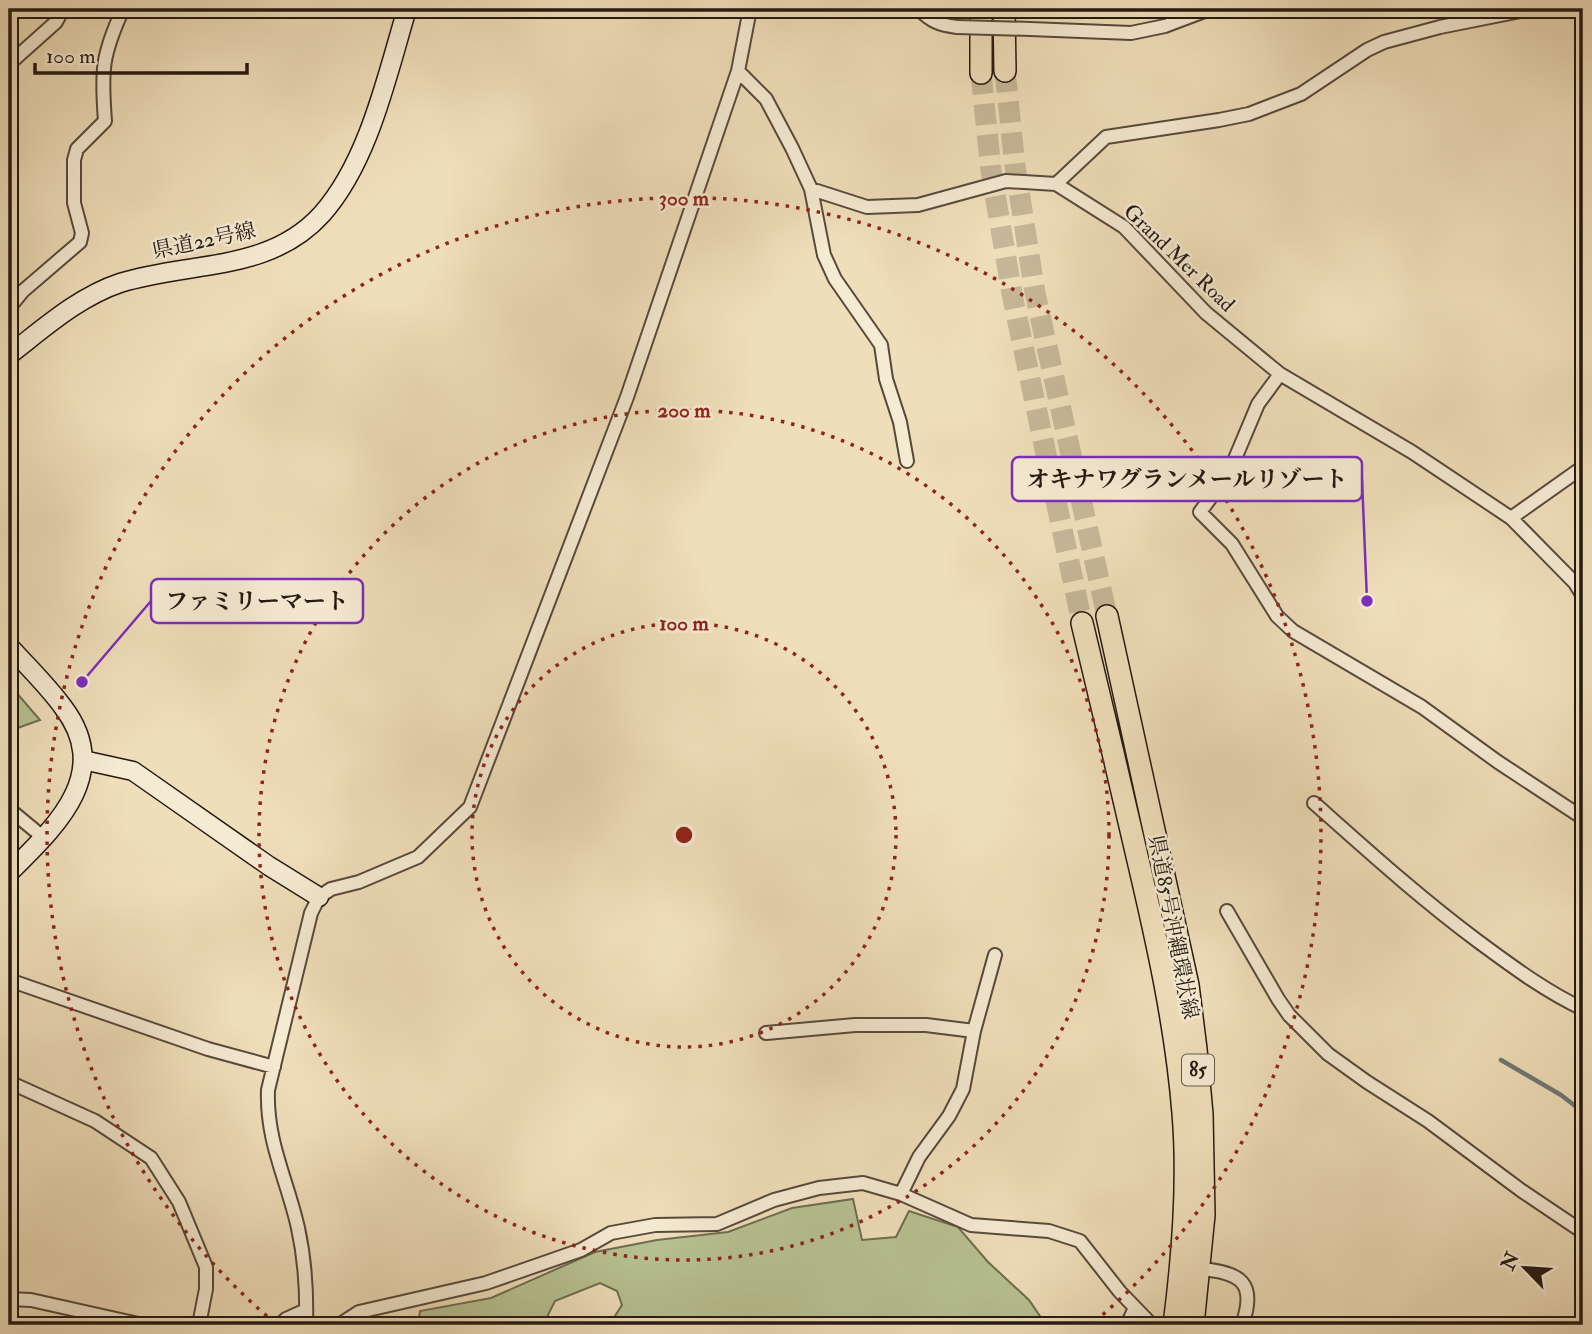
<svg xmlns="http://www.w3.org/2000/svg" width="1592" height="1334" viewBox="0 0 1592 1334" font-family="'IM FELL Double Pica','Noto Serif JP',serif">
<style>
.green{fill:#b7c191;stroke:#6e6d52;stroke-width:2}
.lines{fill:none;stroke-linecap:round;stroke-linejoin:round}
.stream{stroke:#6e7977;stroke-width:4.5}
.primary-tunnel{stroke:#c6b798;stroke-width:21;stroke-dasharray:21 10;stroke-linecap:butt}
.street-casing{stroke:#574a3c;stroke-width:16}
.secondary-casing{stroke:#241912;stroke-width:21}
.primary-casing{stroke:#241912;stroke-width:24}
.street{stroke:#f5ead2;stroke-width:12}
.secondary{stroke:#f5ead2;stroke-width:18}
.primary{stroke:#efdeba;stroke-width:21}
.street-bridge-casing{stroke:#574a3c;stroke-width:16;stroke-linecap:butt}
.street-bridge{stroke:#f5ead2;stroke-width:12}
.ring{fill:none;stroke:#8f2418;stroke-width:3.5;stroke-dasharray:3.5 7}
.labels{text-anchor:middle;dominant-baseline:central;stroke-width:5;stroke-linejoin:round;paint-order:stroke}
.shield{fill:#f5ead2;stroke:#63584c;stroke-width:2}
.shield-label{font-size:19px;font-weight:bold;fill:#241912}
.street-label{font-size:21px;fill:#241912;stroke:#f5ead2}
.centre{fill:#8f2418;stroke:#f5ead2;stroke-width:3.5}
.ring-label{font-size:21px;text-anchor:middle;font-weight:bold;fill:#8f2418;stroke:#f5ead2;stroke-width:5;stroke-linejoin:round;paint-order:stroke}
.leader{fill:none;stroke:#7b2cbf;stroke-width:2.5}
.callout-dot{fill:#7b2cbf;stroke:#f5ead2;stroke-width:2.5}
.callout{fill:#f5ead2;stroke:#7b2cbf;stroke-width:2.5}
.callout-label{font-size:23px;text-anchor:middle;font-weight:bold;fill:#241912}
</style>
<rect width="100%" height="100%" fill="#efdeba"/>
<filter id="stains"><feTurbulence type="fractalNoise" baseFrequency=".00286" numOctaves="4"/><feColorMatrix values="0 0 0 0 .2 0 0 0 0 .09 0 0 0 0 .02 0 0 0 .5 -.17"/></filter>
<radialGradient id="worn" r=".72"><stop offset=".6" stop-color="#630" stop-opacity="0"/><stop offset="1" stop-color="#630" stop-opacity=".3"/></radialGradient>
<path class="green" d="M 9,684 L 40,720 L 9,731 L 9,711 L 11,710 L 9,706 Z
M 853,1199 L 862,1240 L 896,1237 L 909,1211 L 958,1227 L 988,1262 L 1029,1300 L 1046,1325 L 598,1325 L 613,1319 L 622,1305 L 617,1291 L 600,1283 L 555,1301 L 545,1321 C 526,1326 502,1330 484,1321 L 469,1325 L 418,1325 L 420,1311 L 491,1298 L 595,1252 L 657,1240 L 728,1232 L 792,1208 Z"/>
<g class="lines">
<path class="stream" d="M 1501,1060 L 1561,1095 L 1583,1112"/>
<path class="primary-tunnel" d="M 1005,71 L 1015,166 L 1035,293 L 1107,616
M 981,73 L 991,171 L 1013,299 L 1082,623"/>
<defs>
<path id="street" d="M 919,9 C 931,22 941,25 957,27
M 1030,29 L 1131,33 L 1165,26 L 1210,9
M 9,64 L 56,22 L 63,9
M 738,71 L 766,99 L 792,148 L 811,189 L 867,207 L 918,205 L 1006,181 L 1056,184 L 1124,227 L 1206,313 L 1280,374 L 1412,452 L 1511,518 L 1575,583 L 1583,596
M 1056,184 L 1106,137 L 1219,120 L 1249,114 L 1301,94 L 1367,50 L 1384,42 L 1440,27 L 1530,9
M 811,189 L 824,255 L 835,279 L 881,345 L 886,379 L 900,422 L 907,461
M 9,308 L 23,291 L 80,242 L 82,233 L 74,203 L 74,160 L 77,149 L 105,121 C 101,70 102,55 123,9
M 1280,374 L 1258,404 L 1229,473 L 1200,512 L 1232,544 L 1277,616 L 1293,631 L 1422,707 L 1498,762 L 1583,818
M 1511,518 L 1583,467
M 1314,803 C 1368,851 1421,899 1479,942 C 1513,967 1545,991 1583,1009
M 9,809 L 44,838
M 1227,911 L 1278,999 L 1289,1015 L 1328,1054 L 1367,1082 L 1428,1121 L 1522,1191 L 1583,1232
M 9,980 L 208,1049 L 274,1067
M 766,1033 L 855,1025 L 926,1025 L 974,1031
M 9,1082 L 95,1121 L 151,1158 L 179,1202 L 206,1267 L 206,1289 L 199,1325
M 901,1194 L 919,1157 L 949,1116 L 963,1089 L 974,1031 L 995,955
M 1200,1269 C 1241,1272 1257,1283 1242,1325
M 9,1299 L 31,1300 L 143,1325
M 280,1325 L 286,1319 L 306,1310
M 306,1325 C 307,1292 305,1260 298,1228 C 287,1179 266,1141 268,1090 L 311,913 L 319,897 L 331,889 L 359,882 L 418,857 L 470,807 L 627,397 L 738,71 L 750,9
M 339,1325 L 359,1312 L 486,1283 L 581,1250 L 611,1233 L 655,1225 L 717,1224 L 774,1200 L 819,1188 L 863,1183 L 901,1194 L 971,1225 L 1049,1231 L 1080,1241 L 1120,1292 L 1152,1325
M 1127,1325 L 1135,1308"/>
<path id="secondary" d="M 9,355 C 43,329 78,297 120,283 C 189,261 269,273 322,214 C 369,161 387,75 407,9
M 9,646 C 27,666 47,685 63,707 C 114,774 55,827 9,873
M 83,760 L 133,771 L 269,866 L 319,897"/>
<path id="primary" d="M 981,9 L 981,73
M 1004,9 L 1005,71
M 1107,616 L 1188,985 L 1196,1049 L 1202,1114 L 1204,1215 L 1193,1325
M 1082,623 C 1101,701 1119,778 1137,856 C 1157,941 1176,1026 1183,1113 C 1189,1183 1183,1255 1174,1325"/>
</defs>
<use href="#street" class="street-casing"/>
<use href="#secondary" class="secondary-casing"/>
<use href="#primary" class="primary-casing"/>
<use href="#street" class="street"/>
<use href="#secondary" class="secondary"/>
<use href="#primary" class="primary"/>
<defs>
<path id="street-bridge" d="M 957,27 L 1030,29"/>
</defs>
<use href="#street-bridge" class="street-bridge-casing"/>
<use href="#street-bridge" class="street-bridge"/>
</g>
<g class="ring">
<circle cx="684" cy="835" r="212"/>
<circle cx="684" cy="835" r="425"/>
<path d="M275 1323A637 637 0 1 1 1093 1323"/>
</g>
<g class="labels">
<rect class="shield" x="1182" y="1054.5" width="32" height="31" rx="5"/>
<g class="shield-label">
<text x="1198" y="1070">85</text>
</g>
<g class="street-label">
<text transform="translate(204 241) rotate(-12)">県道22号線</text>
<text transform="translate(1179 258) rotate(44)">Grand Mer Road</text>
<text transform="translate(1173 927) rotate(79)">県道85号沖縄環状線</text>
</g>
</g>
<circle cx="684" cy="835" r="10" class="centre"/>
<g class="ring-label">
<text x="684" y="205">300 m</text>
<text x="684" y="417">200 m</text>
<text x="684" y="630">100 m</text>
</g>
<path class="leader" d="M1367 601L1362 479M82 682L151 601"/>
<g class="callout-dot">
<circle cx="1367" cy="601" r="7"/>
<circle cx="82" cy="682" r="7"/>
</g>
<g class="callout">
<rect x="1012" y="457" width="350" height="44" rx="7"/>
<rect x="151" y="579" width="212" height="44" rx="7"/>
</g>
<g class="callout-label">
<text x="1187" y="487">オキナワグランメールリゾート</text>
<text x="257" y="609">ファミリーマート</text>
</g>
<rect width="1592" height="1334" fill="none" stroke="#efdeba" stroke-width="35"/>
<rect x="10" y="10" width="1571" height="1313" fill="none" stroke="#241912" stroke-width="3.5"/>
<rect x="18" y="18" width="1557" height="1299" fill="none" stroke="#241912" stroke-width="2"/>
<g transform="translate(1525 1268) rotate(295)" stroke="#f5ead2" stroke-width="5" paint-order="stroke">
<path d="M0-5L12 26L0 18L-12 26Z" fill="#241912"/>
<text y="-10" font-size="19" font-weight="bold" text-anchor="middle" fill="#241912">N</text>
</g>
<path d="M35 63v10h212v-10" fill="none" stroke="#241912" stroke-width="3.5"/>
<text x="46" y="63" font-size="21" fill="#241912" stroke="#f5ead2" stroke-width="5" paint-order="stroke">100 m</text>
<rect width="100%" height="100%" filter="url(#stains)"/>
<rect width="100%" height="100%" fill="url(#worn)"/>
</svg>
